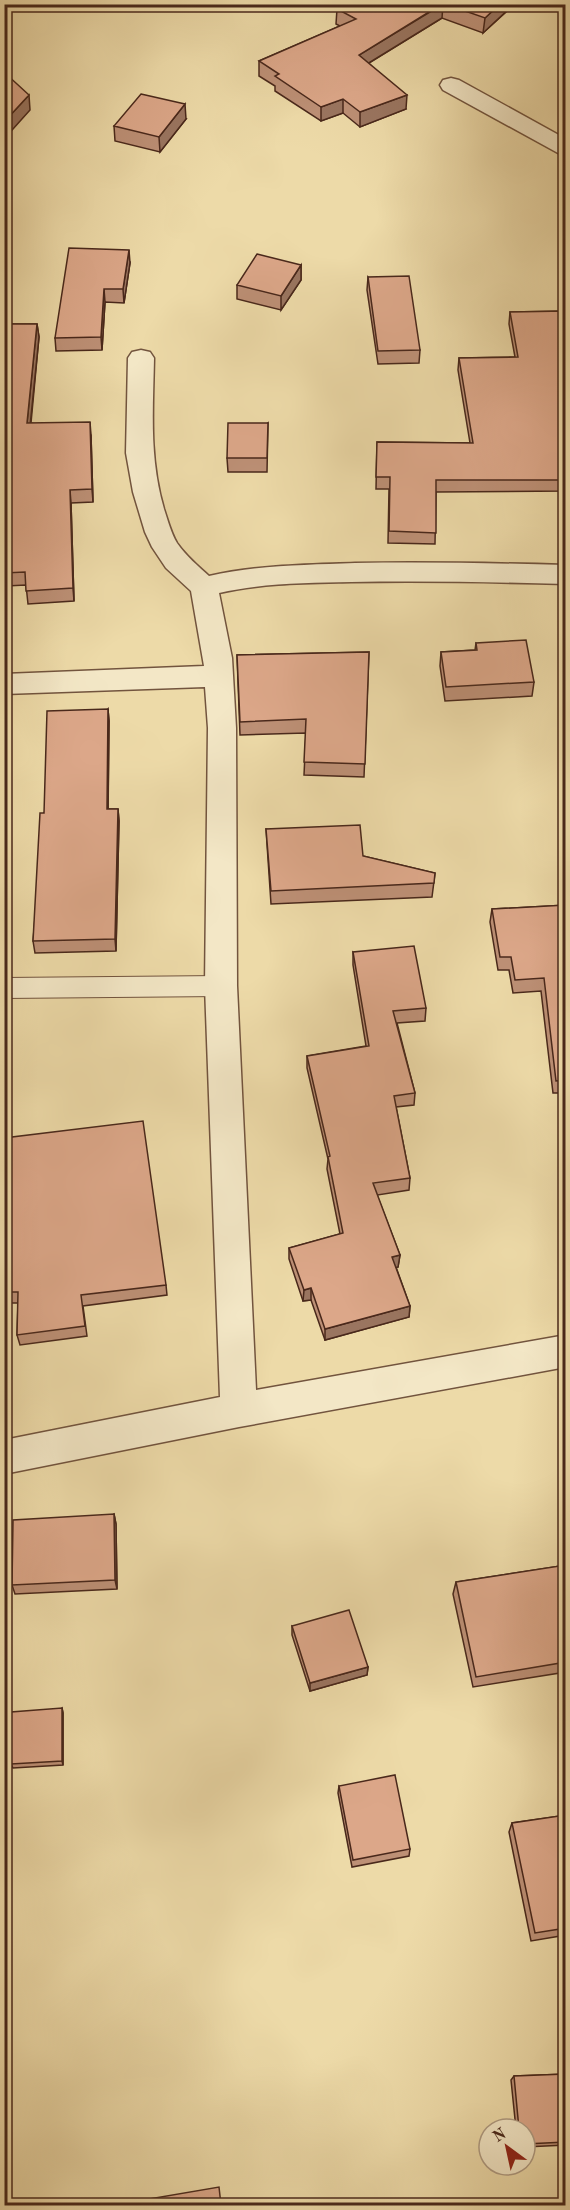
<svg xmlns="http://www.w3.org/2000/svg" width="570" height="2210" viewBox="0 0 570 2210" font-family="'Old Standard TT',serif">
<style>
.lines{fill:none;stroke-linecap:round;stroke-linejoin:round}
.service-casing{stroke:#72543e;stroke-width:2}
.minor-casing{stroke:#72543e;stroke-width:3}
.service{fill:#f3e7c6;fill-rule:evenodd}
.minor{fill:#f3e7c6;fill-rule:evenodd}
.wall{fill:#bd9076;stroke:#49281b;stroke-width:1.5}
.shaded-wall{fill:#9a7560;stroke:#49281b;stroke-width:1.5}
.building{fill:#dca789;stroke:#49281b;stroke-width:1.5}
</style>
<rect width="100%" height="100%" fill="#eddaa8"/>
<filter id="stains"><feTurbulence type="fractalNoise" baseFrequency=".00333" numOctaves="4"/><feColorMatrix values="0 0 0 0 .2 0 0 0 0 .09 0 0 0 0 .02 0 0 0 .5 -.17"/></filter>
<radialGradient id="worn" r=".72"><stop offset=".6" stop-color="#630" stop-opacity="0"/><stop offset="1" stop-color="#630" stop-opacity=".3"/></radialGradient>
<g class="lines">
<defs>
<path id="service" d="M 221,976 L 230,979 L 233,986 L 230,993 L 221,996 L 4,998 L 4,978 Z"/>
<path id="minor" d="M 451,78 L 459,80 L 566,139 L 566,155 L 558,153 L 443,90 L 440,85 L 443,80 Z
M 141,350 L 150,352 L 154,358 C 153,410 149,458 164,509 C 168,521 171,533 177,543 C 186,556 198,566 209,576 C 257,565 306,565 355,563 C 425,562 495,563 566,565 L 566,584 C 494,582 422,581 351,582 C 307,583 262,583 219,593 L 232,658 L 236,728 L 237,986 L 256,1390 L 566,1335 L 566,1367 L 239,1427 L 4,1474 L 4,1440 L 220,1397 L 205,986 L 208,728 L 205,687 L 4,694 L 4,674 L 204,666 L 191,591 L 166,568 L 152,547 L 145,532 L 133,492 L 126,453 L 128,358 L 132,352 Z"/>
</defs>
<use href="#service" class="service-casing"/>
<use href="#minor" class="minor-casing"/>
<use href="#service" class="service"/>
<use href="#minor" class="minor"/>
</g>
<path class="wall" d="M 345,4 L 525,4 L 524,8 L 514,5 L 483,33 L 442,18 L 369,63 L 406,109 L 360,127 L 343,113 L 321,121 L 275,91 L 275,86 L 259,76 L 259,61 L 340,26 L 336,24 L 337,9 Z
M 186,119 L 160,152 L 115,141 L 114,126 Z
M 566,215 L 566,235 L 560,230 L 562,217 Z
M 130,263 L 124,303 L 105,302 L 102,350 L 56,351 L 55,338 Z
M 301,265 L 301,280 L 281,310 L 237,299 L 237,285 Z
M 368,277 L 420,350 L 419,363 L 378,364 L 367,290 Z
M 566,311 L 566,491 L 436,492 L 435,544 L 388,543 L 389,489 L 376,489 L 377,442 L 470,443 L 458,370 L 459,358 L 515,357 L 509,324 L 510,312 Z
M 4,324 L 37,324 L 39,337 L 31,423 L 91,435 L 93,502 L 71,503 L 74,601 L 28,604 L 26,585 L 6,586 L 4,576 Z
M 268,423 L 267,472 L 228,472 L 227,458 Z
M 476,643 L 534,682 L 532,696 L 445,701 L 440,666 L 441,652 L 475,650 Z
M 369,652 L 364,777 L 304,775 L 306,733 L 240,735 L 237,655 Z
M 108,709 L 109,721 L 108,809 L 118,809 L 119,821 L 116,951 L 35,953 L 33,941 L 44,813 Z
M 266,829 L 363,856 L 435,873 L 432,897 L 271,904 Z
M 566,905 L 566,1093 L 553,1093 L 541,991 L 513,993 L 509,970 L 498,970 L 490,922 L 492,909 Z
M 353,952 L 426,1008 L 425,1021 L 397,1023 L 415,1093 L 414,1105 L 396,1107 L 410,1178 L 409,1190 L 377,1195 L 400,1255 L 398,1267 L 396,1267 L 410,1306 L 409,1317 L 325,1340 L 311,1300 L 303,1301 L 289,1259 L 289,1248 L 340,1234 L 327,1169 L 328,1159 L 307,1068 L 307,1056 L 366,1046 L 353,965 Z
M 4,1138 L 166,1285 L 167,1295 L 83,1306 L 87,1336 L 20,1345 L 17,1335 L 18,1303 L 4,1303 Z
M 114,1514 L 116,1524 L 117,1589 L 15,1594 L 12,1585 Z
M 566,1565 L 566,1672 L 473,1687 L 453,1594 L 456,1582 Z
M 292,1626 L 368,1667 L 367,1675 L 310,1691 L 292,1635 Z
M 62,1708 L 63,1713 L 63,1765 L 13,1768 L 11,1764 Z
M 339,1786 L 410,1849 L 409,1856 L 352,1867 L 338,1793 Z
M 566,1815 L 566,1935 L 531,1941 L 509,1832 L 512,1823 Z
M 566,2074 L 566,2145 L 525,2147 L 525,2129 L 516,2129 L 511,2080 L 514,2076 Z"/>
<path class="shaded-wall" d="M 443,4 L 442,18 L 359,69 L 359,55 Z
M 500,4 L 514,4 L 483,33 L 485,18 Z
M 29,95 L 30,110 L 4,139 L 4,122 Z
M 407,95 L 406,109 L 360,127 L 360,112 Z
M 343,99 L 343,113 L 321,121 L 321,107 Z
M 185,104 L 186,119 L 160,152 L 159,137 Z
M 129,250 L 130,263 L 124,303 L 123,289 Z
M 301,265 L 301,280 L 281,310 L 281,296 Z
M 104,289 L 105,302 L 102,350 L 101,337 Z
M 37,324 L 39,337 L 29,436 L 27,423 Z
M 90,422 L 91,435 L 93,502 L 92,489 Z
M 70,490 L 71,503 L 74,601 L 73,588 Z
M 108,709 L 109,721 L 108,821 L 107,809 Z
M 118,809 L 119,821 L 116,951 L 115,939 Z
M 400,1255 L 398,1267 L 391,1269 L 392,1257 Z
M 311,1288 L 311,1300 L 303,1301 L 304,1290 Z
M 410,1306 L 409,1317 L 325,1340 L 325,1329 Z
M 114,1514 L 116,1524 L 117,1589 L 115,1580 Z
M 368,1667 L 367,1675 L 310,1691 L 310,1683 Z
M 62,1708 L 63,1713 L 63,1765 L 62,1761 Z"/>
<path class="building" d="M 345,4 L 442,4 L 359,55 L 407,95 L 360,112 L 343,99 L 321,107 L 275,76 L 279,74 L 259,61 L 356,19 L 337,9 Z
M 445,4 L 500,4 L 485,18 Z
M 5,73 L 29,95 L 4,122 L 4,74 Z
M 141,94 L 185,104 L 159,137 L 114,126 Z
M 69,248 L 129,250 L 123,289 L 104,289 L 101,337 L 55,338 Z
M 257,254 L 301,265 L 281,296 L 237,285 Z
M 409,276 L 420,350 L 378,351 L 368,277 Z
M 566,311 L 566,480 L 436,480 L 436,533 L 389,531 L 390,477 L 376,477 L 377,442 L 473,443 L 459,358 L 518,357 L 510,312 Z
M 4,324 L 37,324 L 27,423 L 90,422 L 92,489 L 70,490 L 73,588 L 26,591 L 25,572 L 4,573 Z
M 228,423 L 268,423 L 267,458 L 227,458 Z
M 526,640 L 534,682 L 446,687 L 441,652 L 477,650 L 476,643 Z
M 369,652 L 365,764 L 304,762 L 306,719 L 240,722 L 237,655 Z
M 108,709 L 107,809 L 118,809 L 115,939 L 33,941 L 40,813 L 44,813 L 47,711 Z
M 360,825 L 363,856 L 435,873 L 434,883 L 271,891 L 266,829 Z
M 566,905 L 566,1080 L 556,1081 L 544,978 L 515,980 L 511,957 L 500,957 L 492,909 Z
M 414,946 L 426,1008 L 393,1011 L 415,1093 L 394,1096 L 410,1178 L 373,1183 L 400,1255 L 392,1257 L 410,1306 L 325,1329 L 311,1288 L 304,1290 L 289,1248 L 343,1233 L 328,1157 L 330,1156 L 307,1056 L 369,1046 L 353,952 Z
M 143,1121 L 166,1285 L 81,1295 L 85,1326 L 17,1335 L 18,1292 L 4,1292 L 4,1138 Z
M 114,1514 L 115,1580 L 12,1585 L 13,1520 Z
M 566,1565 L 566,1662 L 476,1677 L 456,1582 Z
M 349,1610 L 368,1667 L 310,1683 L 292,1626 Z
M 62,1708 L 62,1761 L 11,1764 L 11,1712 Z
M 395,1775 L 410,1849 L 353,1860 L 339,1786 Z
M 566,1815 L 566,1928 L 535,1933 L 512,1823 Z
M 566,2074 L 566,2142 L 525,2144 L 525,2129 L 519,2129 L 514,2076 Z
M 219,2187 L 221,2205 L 114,2205 Z"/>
<rect width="570" height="2210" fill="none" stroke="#eddaa8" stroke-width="24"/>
<rect x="6" y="6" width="558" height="2198" fill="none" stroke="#49281b" stroke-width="3"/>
<rect x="12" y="12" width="546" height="2186" fill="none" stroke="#49281b" stroke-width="1.5"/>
<g transform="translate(507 2147) rotate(327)"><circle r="28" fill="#f3e7c6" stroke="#af9b82" stroke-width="1.5"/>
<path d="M0-4.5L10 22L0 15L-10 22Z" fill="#8f2418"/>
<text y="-9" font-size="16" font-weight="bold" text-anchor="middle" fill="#49281b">N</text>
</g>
<rect width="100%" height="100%" filter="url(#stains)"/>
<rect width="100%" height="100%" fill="url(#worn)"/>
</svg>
